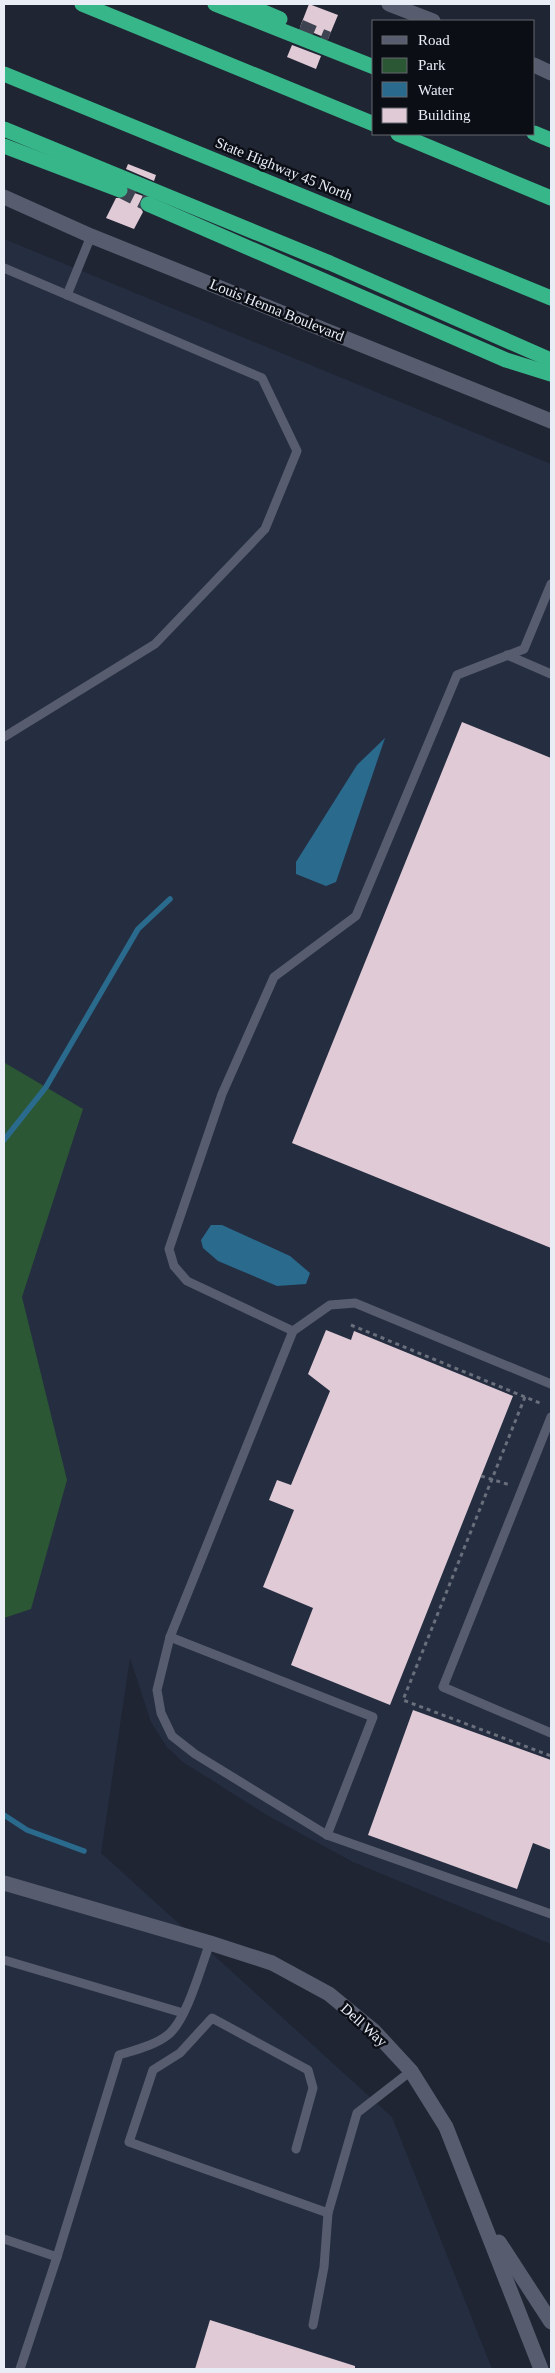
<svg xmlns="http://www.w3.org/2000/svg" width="555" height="2373" font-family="Georgia,serif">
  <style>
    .built { fill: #252d41 }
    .green { fill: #2b5734 }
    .water { fill: #2a6a8c }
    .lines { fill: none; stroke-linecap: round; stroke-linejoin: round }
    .stream { stroke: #2a6a8c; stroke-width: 5.5 }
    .building { fill: #dfcad5 }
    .motorway-tunnel { stroke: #3d4350; stroke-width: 15; stroke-dasharray: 15 8; stroke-linecap: butt }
    .path { stroke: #696f7b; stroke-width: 3; stroke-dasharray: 4 4; stroke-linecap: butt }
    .service { stroke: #575d6e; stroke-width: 9 }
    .tertiary { stroke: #575d6e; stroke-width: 15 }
    .secondary { stroke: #575d6e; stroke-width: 15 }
    .motorway { stroke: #37b689; stroke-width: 15 }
    .labels { text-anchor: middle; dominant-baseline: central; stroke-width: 5; stroke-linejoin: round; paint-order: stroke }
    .street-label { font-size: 15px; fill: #e8edf6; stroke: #0c0e15 }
  </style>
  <rect width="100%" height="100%" fill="#1f2533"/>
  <path class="built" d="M4,239L551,464V1944L353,1862L265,1814L183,1762L167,1747L151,1722L130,1658L101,1853L392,2117L492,2369H4Z"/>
  <path class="green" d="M5,1063L83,1109L22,1297L67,1480L31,1609L4,1618Z"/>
  <g class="water">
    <path d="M385,738L336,882L326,886L296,874V862L357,765Z"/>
    <path d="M211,1225H222L290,1256L310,1273L306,1284L277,1286L218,1261L203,1248L201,1240Z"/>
  </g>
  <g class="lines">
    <g class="stream">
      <path d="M4,1140L46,1087L138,929L170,899"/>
      <path d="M4,1815L27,1830L84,1851"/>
    </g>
  </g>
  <g class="building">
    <path d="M309,4L338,15L328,39L300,27Z"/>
    <path d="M292,45L321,56L316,69L287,57Z"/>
    <path d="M128,164L156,175L154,181L126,169Z"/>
    <path d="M129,191L143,196L139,205L143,212L134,229L106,218L116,198H126Z"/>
    <path d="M462,722L551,758V1248L292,1143Z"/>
    <path d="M326,1330L351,1340L354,1331L513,1396L390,1705L291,1665L313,1608L263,1587L294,1510L269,1500L277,1480L291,1485L330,1391L308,1374Z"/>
    <path d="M413,1710L551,1760V1850L533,1843L517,1889L368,1835Z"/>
    <path d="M210,2320L355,2366V2369H195Z"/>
  </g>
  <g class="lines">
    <g class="motorway-tunnel">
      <path d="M300,27L328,39"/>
      <path d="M120,190L148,204"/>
    </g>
    <g class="path">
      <path d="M351,1325L542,1404"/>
      <path d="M525,1397L403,1700L551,1756"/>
      <path d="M481,1476L510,1485"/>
    </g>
    <g class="service">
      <path d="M4,268L262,378L297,451L265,529L155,644L4,737"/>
      <path d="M67,295L91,236"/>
      <path d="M551,584L524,649L457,675L356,916L274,977L222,1094L169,1249L174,1266L187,1281L293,1331L330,1305L355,1303L551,1384"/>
      <path d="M507,655L551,674"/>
      <path d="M293,1331L170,1637L157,1690L161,1713L172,1736L195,1754L327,1835L551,1914"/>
      <path d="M551,1417L443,1687L551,1733"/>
      <path d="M170,1637L373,1717L327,1835"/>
      <path d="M4,1960L183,2013"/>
      <path d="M296,2149L313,2088L308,2070L212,2018L180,2053L153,2070L129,2142L328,2213L357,2113L411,2071"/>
      <path d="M4,2239L57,2257"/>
      <path d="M313,2325L324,2267L328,2213"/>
      <path d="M20,2369L57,2257L119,2055C135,2050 156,2045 169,2034C187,2019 201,1966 210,1943"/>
    </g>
    <g class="tertiary">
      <path d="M4,1883L210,1943L272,1963L329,1994L374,2031L411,2071L446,2127L541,2369"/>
      <path d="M499,2242L551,2322"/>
    </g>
    <g class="secondary">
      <path d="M389,4L433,21"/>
      <path d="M534,65L551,73"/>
      <path d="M4,197L91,236L551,421"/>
    </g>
    <g class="motorway">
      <path d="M82,4L374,124"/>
      <path d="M215,4L374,67"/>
      <path d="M245,4L280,19"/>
      <path d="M4,74L551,298"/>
      <path d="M4,129L330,263L551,360"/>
      <path d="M534,133L551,140"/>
      <path d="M398,134L551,198"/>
      <path d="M4,146L120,190"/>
      <path d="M148,204L506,360L551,374"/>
    </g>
  </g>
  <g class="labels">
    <g class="street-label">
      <text transform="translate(284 169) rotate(22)">State Highway 45 North</text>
      <text transform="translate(277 310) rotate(22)">Louis Henna Boulevard</text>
      <text transform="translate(364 2025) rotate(42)">Dell Way</text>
    </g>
  </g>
  <rect width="555" height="2373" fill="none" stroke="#e8edf6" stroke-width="10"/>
  <rect x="372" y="20" width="162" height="115" fill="#0c0e15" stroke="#64676f"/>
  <rect x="382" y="36" width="25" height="8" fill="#575d6e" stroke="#64676f"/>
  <text x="418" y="45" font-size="15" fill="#e8edf6">Road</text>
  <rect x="382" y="58" width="25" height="15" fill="#2b5734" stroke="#64676f"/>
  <text x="418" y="70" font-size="15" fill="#e8edf6">Park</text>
  <rect x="382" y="82" width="25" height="15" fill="#2a6a8c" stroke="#64676f"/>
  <text x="418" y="95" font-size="15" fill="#e8edf6">Water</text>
  <rect x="382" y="108" width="25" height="15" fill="#dfcad5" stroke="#64676f"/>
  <text x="418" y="120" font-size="15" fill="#e8edf6">Building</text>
</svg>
